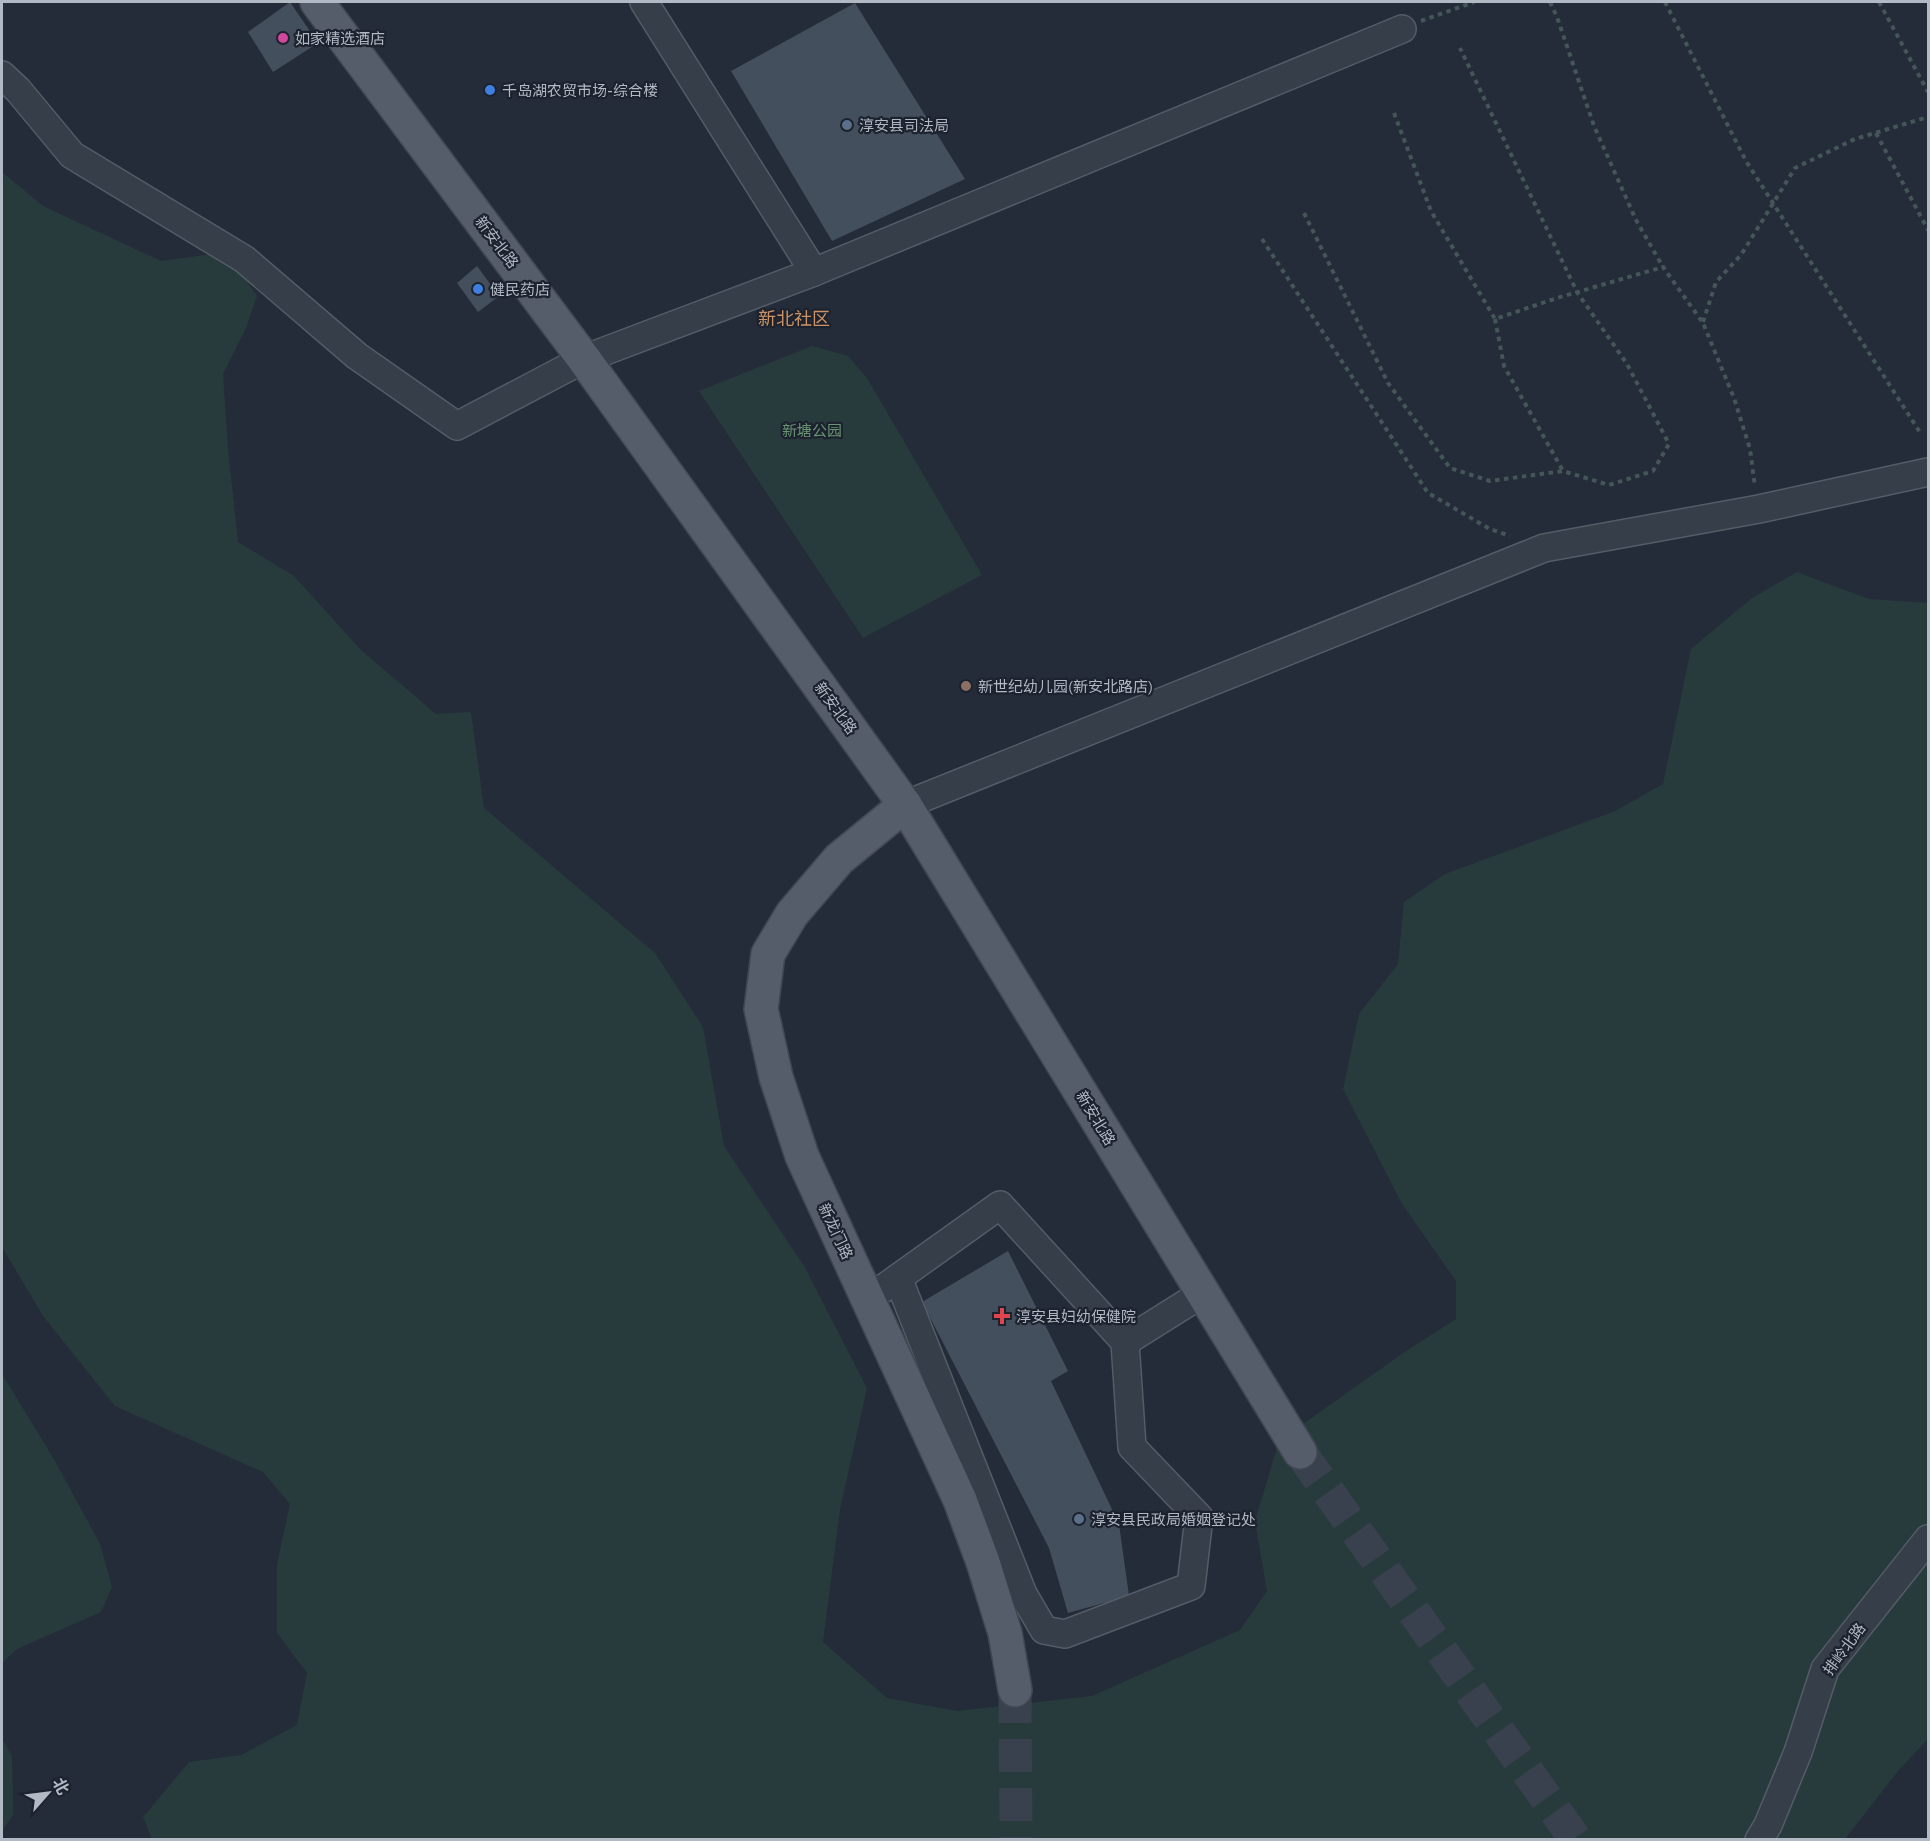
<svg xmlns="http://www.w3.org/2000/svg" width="1930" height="1841" font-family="'IBM Plex Sans','Noto Sans SC',sans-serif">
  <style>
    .green { fill: #283b3c }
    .building { fill: #444f5d }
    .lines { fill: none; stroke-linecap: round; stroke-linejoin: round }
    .major-tunnel { stroke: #38414d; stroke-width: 33; stroke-dasharray: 33 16; stroke-linecap: butt }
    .minor-casing { stroke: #545c67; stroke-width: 30 }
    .major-casing { stroke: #404752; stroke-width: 36 }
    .path { stroke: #455659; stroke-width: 4; stroke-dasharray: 4.5 4.5; stroke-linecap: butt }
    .minor { stroke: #363e49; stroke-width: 27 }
    .major { stroke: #545d69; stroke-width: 33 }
    .hotel-dot { fill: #d1479c; stroke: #1c232e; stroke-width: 2 }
    .shop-dot { fill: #3f7fe0; stroke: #1c232e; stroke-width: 2 }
    .service-dot { fill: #5c6f8a; stroke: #1c232e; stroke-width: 2 }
    .education-dot { fill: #8d6e63; stroke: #1c232e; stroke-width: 2 }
    .health-dot { fill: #e0444e; stroke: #1c232e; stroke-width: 2 }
    .labels { text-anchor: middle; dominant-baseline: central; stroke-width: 4.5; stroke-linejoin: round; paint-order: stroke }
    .poi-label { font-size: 15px; fill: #b1b9c5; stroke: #1c232e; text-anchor: start }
    .street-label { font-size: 15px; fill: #b1b9c5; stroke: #1c232e }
    .park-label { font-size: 15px; fill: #6a9474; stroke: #1c232e }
    .quarter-label { font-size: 18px; fill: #cd9265; stroke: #1c232e }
  </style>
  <rect width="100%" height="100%" fill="#232c38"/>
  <g class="green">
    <path d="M2,172L43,206L161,261L226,252L257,296L246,328L223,374L228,450L238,542L294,576L361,650L436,714L471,712L484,808L655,953L703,1027L724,1146L804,1266L867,1388L840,1509L823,1642L887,1698L957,1711L1092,1696L1240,1630L1267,1591L1255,1521L1279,1441L1406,1351L1456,1319V1281L1401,1202L1343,1089L1359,1014L1398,964L1404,902L1445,874L1613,812L1663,784L1691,649L1752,598L1797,572L1869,599L1928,603V1739L1898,1771L1845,1839H152L143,1817L189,1762L241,1755L297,1725L307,1673L277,1633V1564L290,1504L263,1472L115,1406L43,1316L2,1247Z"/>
    <path d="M812,346L848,356L867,378L982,575L863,638L699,391Z"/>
    <path d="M2,1374L55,1461L100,1544L112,1587L101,1612L17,1649L2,1663Z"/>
    <path d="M2,1739L12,1756L13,1815L2,1831Z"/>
  </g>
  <g class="building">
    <path d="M290,2L318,43L273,72L248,32Z"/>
    <path d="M855,3L965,179L832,241L731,71Z"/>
    <path d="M477,266L499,296L478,312L457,283Z"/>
    <path d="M1008,1251L1068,1371L1051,1381L1119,1524L1129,1596L1068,1613L1049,1548L922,1302Z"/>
  </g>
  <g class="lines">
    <g class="major-tunnel">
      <path d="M1300,1452L1576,1840"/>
      <path d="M1015,1690L1016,1840"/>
    </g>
    <g class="minor-casing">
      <g id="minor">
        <path d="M644,2L814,272"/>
        <path d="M2,75L18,90L72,155L244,259L357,356L457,426L584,359L814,272L1402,29"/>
        <path d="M905,805L1544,548L1759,509L1928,472"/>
        <path d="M898,1278L1023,1594L1044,1630L1065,1634L1191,1586L1199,1517L1132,1447L1125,1342"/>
        <path d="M867,1300L1000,1205L1125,1342L1203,1293"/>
        <path d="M1759,1840L1768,1825L1798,1752L1825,1669L1928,1539"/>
      </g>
    </g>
    <g class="major-casing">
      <g id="major">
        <path d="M317,2L584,359L905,805L1300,1452"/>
        <path d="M905,805L839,859L792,914L768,954L761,1009L776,1077L802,1156L960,1500L983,1562L1005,1633L1015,1690"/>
      </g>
    </g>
    <g class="path">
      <path d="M1550,2L1557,17L1594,126L1636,220L1663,267"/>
      <path d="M1665,2L1746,161L1921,434"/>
      <path d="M1879,2L1928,92"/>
      <path d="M1421,21L1474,2"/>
      <path d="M1394,113L1431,211L1495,319L1557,298L1663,267L1703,323L1734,398L1750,449L1755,487"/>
      <path d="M1876,133L1928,230"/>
      <path d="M1304,213L1388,383L1450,468L1490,481L1563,471L1609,485L1653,471L1669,444L1627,364L1577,292L1460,48"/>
      <path d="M1262,239L1428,493L1490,529L1510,536"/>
      <path d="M1495,319L1504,366L1563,471"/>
      <path d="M1703,322L1716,282L1741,255L1795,168L1855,139L1928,117"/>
    </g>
    <use href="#minor" class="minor"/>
    <use href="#major" class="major"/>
  </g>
  <circle class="hotel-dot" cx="283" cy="38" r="6"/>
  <g class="shop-dot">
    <circle cx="490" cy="90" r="6"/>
    <circle cx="478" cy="289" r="6"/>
  </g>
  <g class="service-dot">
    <circle cx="847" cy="125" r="6"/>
    <circle cx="1079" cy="1519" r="6"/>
  </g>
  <circle class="education-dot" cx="966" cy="686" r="6"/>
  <path class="health-dot" d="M999 1307h6v6h6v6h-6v6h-6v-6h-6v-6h6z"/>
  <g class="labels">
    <g class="poi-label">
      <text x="295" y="38">如家精选酒店</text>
      <text x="502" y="90">千岛湖农贸市场-综合楼</text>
      <text x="859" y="125">淳安县司法局</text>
      <text x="490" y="289">健民药店</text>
      <text x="978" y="686">新世纪幼儿园(新安北路店)</text>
      <text x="1016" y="1316">淳安县妇幼保健院</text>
      <text x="1091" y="1519">淳安县民政局婚姻登记处</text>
    </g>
    <g class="street-label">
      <text transform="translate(497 242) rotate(53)">新安北路</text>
      <text transform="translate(836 708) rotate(54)">新安北路</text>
      <text transform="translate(1096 1118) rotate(59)">新安北路</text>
      <text transform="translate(836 1231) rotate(65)">新龙门路</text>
      <text transform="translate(1844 1649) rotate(-54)">排岭北路</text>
    </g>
    <g class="park-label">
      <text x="812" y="430">新塘公园</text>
    </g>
    <g class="quarter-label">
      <text x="794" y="318">新北社区</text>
    </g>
  </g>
  <rect width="1930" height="1841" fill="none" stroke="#b1b9c5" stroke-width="6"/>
  <g transform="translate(48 1793) rotate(62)" stroke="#1c232e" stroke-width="4.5" paint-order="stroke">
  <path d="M0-4.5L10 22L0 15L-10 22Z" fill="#b1b9c5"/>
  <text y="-9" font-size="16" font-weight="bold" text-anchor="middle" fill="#b1b9c5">北</text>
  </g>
</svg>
